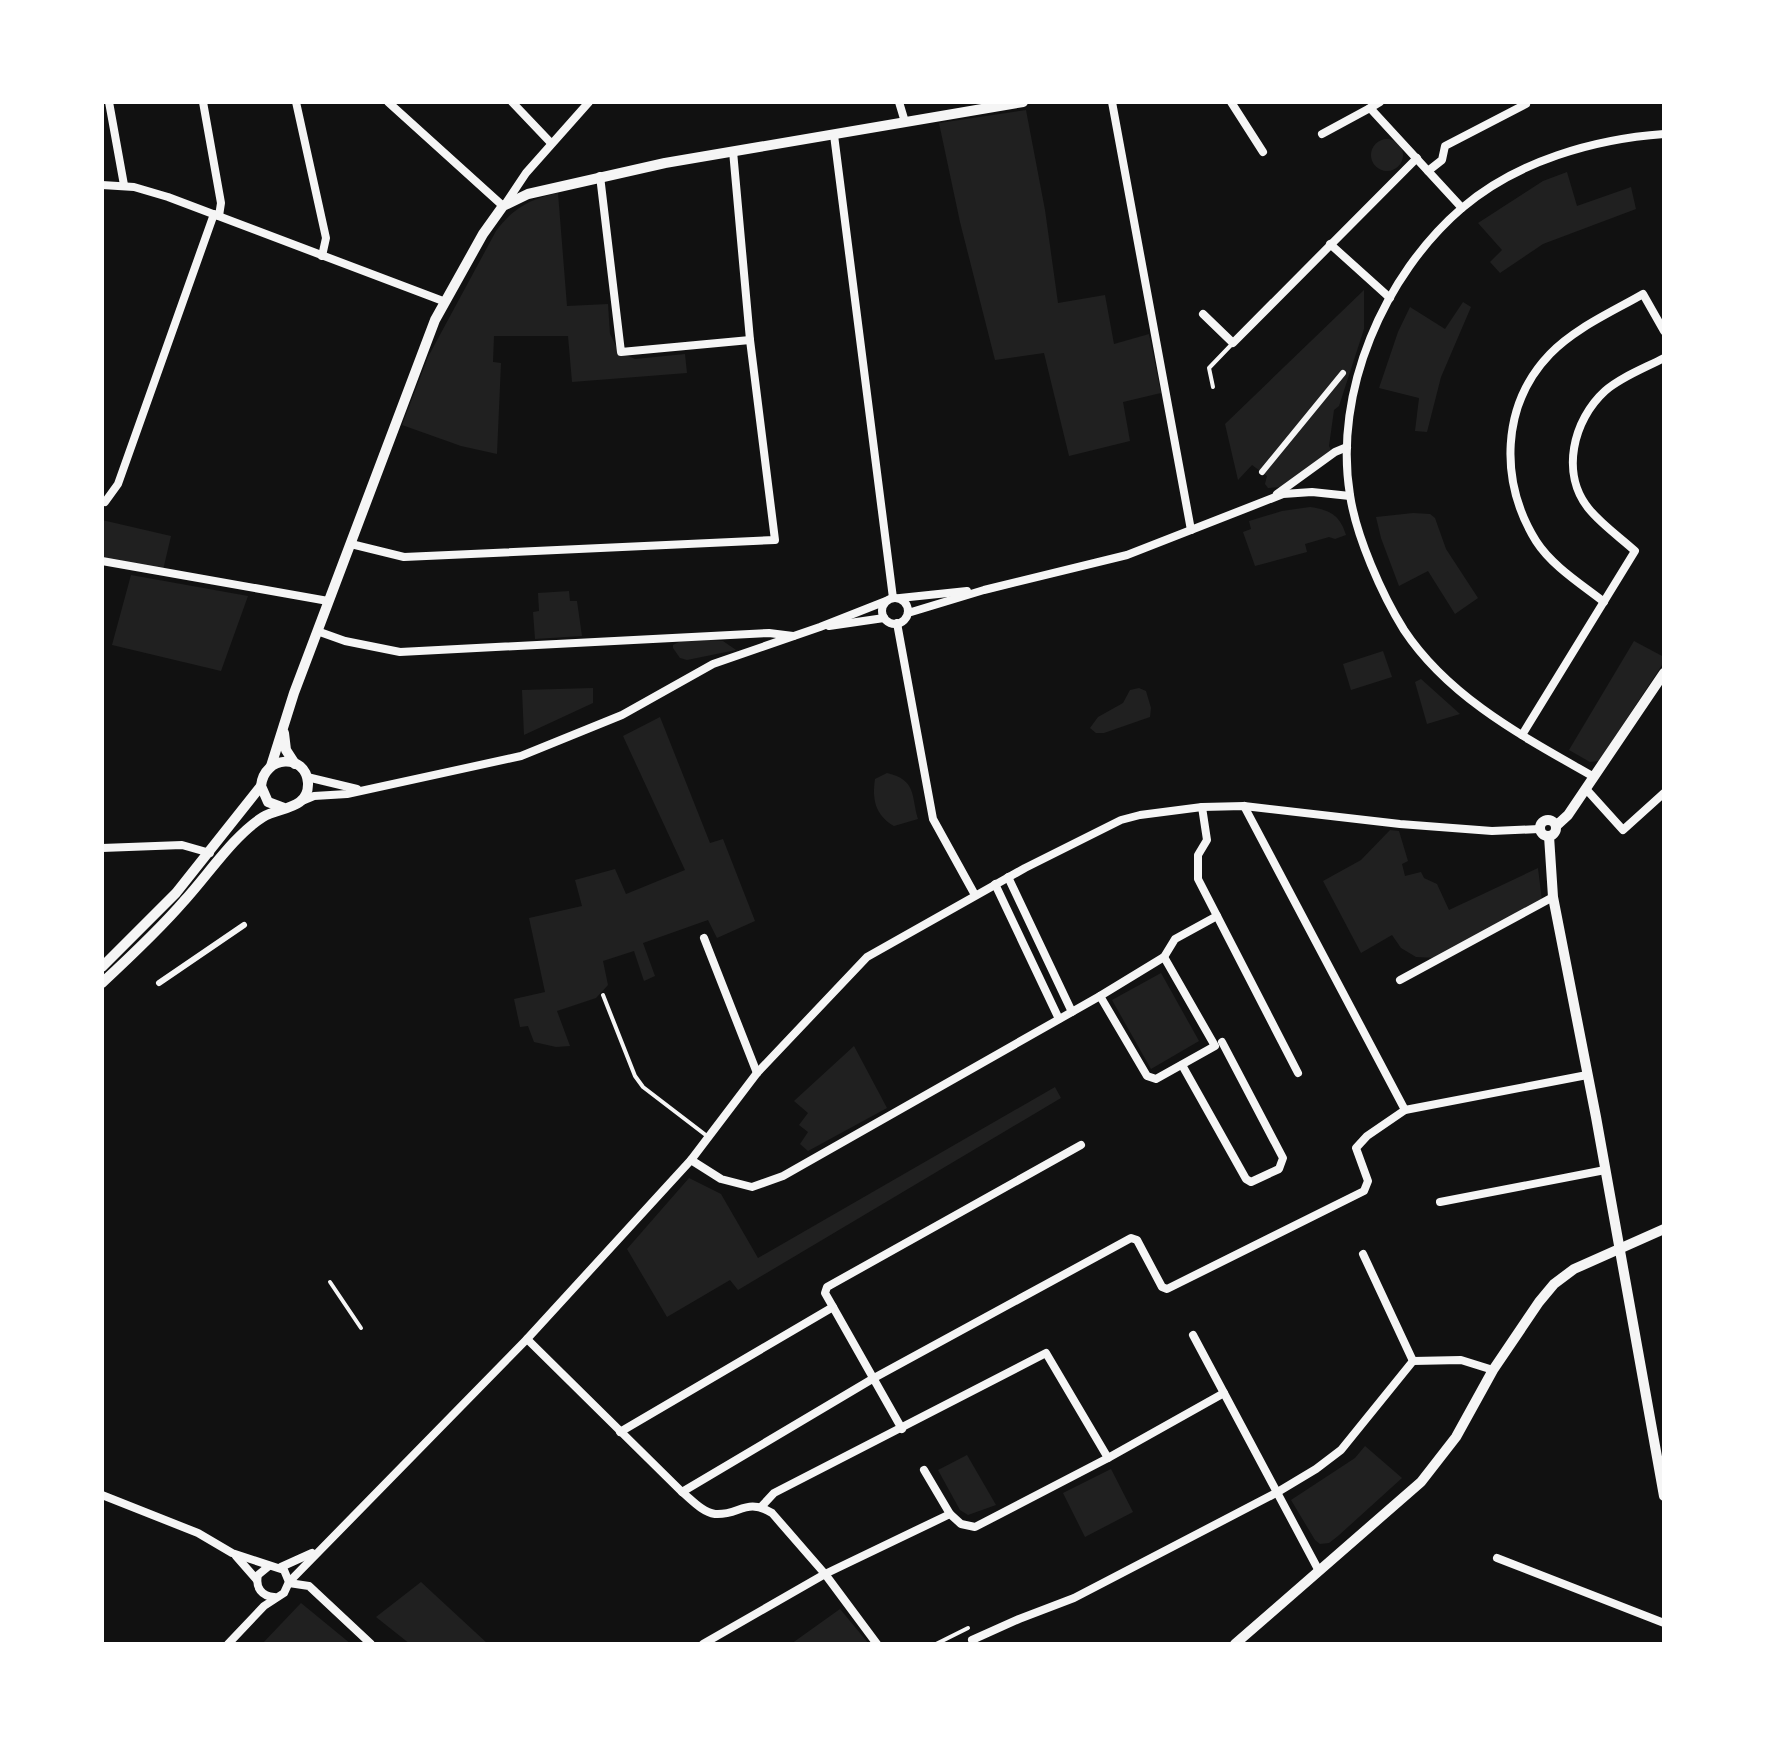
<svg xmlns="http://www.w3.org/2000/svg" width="1766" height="1746" font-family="Signika,sans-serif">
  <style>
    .green { fill: #202020 }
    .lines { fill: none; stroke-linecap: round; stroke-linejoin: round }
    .service { stroke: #f5f5f5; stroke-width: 4 }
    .pedestrian { stroke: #f5f5f5; stroke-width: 6 }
    .minor { stroke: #f5f5f5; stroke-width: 8 }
    .tertiary { stroke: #f5f5f5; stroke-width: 10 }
  </style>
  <rect width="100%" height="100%" fill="#111"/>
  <g class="green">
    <path d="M1026,110L1045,210L1058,303L1105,295L1114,344L1149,334L1161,393L1123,402L1130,441L1069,456L1044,353L995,360L960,222L939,123Z"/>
    <circle cx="1387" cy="155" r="16"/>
    <path d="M1567,172L1577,206L1631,187L1636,209L1543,244L1500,273L1490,262L1502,250L1478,223L1543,181Z"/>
    <path d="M558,193L567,306L608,304L610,334L619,352L635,359L685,354L687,373L572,382L568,336H494L493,362L501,363L497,454L461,446L402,425L428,357L496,231C513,208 530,199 558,193Z"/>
    <path d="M1364,290V329L1339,406L1334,410L1329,446L1331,450L1282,487L1268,488L1265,484L1267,476L1252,465L1238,480L1225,424Z"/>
    <path d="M1463,302L1471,307L1441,377L1427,432L1415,431L1419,398L1379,388L1398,332L1410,307L1445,329Z"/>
    <path d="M1310,507C1330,510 1340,515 1346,535L1335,539L1329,537L1305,544L1307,552L1255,566L1243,532L1251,529L1249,521L1282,511Z"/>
    <path d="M1413,513L1430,514L1435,518L1446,549L1478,598L1455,614L1428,571L1399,586L1381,538L1376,517Z"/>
    <path d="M102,520L171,536L163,570L102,559Z"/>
    <path d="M131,575L248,596L221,671L112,645Z"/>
    <path d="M569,591L570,601H577L582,636L535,639L533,612L539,611L538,593Z"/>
    <path d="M710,640L723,641L736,650L687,660L680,658L673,648V645L681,641Z"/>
    <path d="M1634,641L1664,657V662L1599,761L1590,762L1569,750Z"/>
    <path d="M1383,651L1392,677L1351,690L1343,664Z"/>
    <path d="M1421,679L1460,714L1427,724L1415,682Z"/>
    <path d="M593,688V703L524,735L522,690Z"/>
    <path d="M1139,688L1146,691L1151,708L1150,717L1104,733H1096L1090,728L1098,717L1123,703L1130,690Z"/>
    <path d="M660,717L710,843L723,839L755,921L717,938L708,920L643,943L655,976L644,981L634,951L603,961L608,985L596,998L557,1011L570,1046L556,1047L534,1042L528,1026L520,1027L514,999L545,992L529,918L582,906L575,880L615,869L626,894L685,870L623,736Z"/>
    <path d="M887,773C917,780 911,796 918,819L894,826C875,815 872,799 875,779Z"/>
    <path d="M1390,830L1399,831L1408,861L1402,864L1405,876L1421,872L1424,878L1437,884L1449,910L1538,868L1542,901L1437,958L1416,957L1401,948L1392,935L1361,953L1323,881L1361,860Z"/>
    <path d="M1161,973L1199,1041L1151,1069L1112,1000Z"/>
    <path d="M854,1046L887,1108L808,1151L800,1144L808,1132L799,1125L808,1113L794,1101Z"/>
    <path d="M1055,1087L1061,1098L738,1290L730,1280L667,1317L627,1249L689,1178L721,1194L758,1258Z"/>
    <path d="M1365,1446L1402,1478L1338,1536L1329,1543L1320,1544L1315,1540L1291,1500L1355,1458Z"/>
    <path d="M967,1455L996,1505L968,1515L960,1510L938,1470Z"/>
    <path d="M1111,1469L1133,1512L1085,1537L1063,1493Z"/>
    <path d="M421,1582L488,1644H410L376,1617Z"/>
    <path d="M301,1603L351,1644H262Z"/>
    <path d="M840,1609L869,1644H791Z"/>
  </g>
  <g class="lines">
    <g class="service">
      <path d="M1213,387L1209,368L1233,343"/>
      <path d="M603,995L635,1076L643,1087L707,1136"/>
      <path d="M330,1282L361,1328"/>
      <path d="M936,1644L968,1628"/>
    </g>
    <g class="pedestrian">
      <path d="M1262,472L1343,373"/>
      <path d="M159,983L244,925"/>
    </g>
    <g class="minor">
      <path d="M109,102L124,185"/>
      <path d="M203,102L221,203L219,216"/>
      <path d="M296,102L326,238L322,256"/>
      <path d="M388,102L503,206"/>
      <path d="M512,102L551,143"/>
      <path d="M899,102L905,122"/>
      <path d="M1112,102L1191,530"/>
      <path d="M1231,102L1263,152"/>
      <path d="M1380,102L1370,108L1462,208"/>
      <path d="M1322,134L1370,108"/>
      <path d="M834,135L893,598"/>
      <path d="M1428,171L1442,160L1445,146L1526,104"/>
      <path d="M600,176L621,352L750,340"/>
      <path d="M102,185L134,187L168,197L443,301"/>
      <path d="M506,203L526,173L589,102"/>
      <path d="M1330,244L1390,298"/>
      <path d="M1203,314L1233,343L1417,158"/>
      <path d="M1277,494L1335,452L1347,447"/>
      <path d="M105,502L118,484L214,214"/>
      <path d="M351,544L404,557L775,540L750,340L733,151"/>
      <path d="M102,561L328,601"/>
      <circle cx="895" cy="611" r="13"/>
      <path d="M900,598L967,591"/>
      <path d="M1604,602C1581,584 1552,566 1536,541C1499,481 1501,405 1550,354C1575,328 1612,312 1643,294L1664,331"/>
      <path d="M908,613L984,590L1127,555L1283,494L1312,492L1350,496"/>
      <path d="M897,623L933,819L975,895"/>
      <path d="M829,626L884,618"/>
      <path d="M317,631L345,641L400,652L769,633L793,636"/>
      <path d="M1522,735L1635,551C1621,538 1602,525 1589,509C1560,474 1573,420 1605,391C1621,377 1645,368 1664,358"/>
      <path d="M307,777L357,789"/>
      <path d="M1594,777C1524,737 1449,698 1404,630C1382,595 1356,536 1350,495C1333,392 1384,275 1462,208C1517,161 1594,139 1664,134"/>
      <path d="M1586,789L1623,830L1664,793"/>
      <path d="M302,801L314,796L347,794L521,756L622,715L713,664L820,627L886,601"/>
      <path d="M1244,806L1405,1110"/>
      <path d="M1202,807L1207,840L1198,855V879L1298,1073"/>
      <path d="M102,848L182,845L210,853"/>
      <path d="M1008,877L1072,1012"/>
      <path d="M995,884L1059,1019"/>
      <path d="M704,938L757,1073"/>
      <path d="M1400,980L1553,897"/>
      <path d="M1100,996L1147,1076L1156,1079L1215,1046L1164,957"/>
      <path d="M1182,1065L1246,1179L1251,1182L1279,1169L1283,1158L1222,1042"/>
      <path d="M691,1160L721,1179L752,1187L783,1176L1100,996L1164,957L1175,939L1217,916"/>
      <path d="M1440,1202L1605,1170"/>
      <path d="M1363,1254L1413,1361L1461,1360L1493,1370"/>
      <path d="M833,1307L825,1293L827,1287L1081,1145"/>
      <path d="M1193,1335L1319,1571"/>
      <path d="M527,1339L682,1492C692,1500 702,1512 715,1514C739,1516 746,1497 772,1513L825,1574L877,1644"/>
      <path d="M620,1432L833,1307L902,1429"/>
      <path d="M924,1470L950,1514"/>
      <path d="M682,1492L874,1378L1131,1238L1137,1240L1162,1287L1167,1289L1364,1191L1368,1181L1356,1148L1367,1136L1405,1110L1587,1075"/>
      <path d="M102,1495L198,1533L232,1553L284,1570L289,1582L284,1593L264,1606L228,1644"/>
      <path d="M761,1507L774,1493L1046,1353L1108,1458"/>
      <path d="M236,1556L257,1580"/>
      <path d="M1497,1558L1664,1623"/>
      <path d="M269,1566L258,1575C255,1588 262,1596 274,1597"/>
      <path d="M281,1567L312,1553"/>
      <path d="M289,1582L527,1339L691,1160L757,1073L867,957L1025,868L1121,820L1140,815L1202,807L1244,806L1400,824L1492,831L1539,829"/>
      <path d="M289,1583L309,1586L371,1644"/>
      <path d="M972,1640L1019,1619L1074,1598L1276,1493L1316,1469L1341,1450L1413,1361"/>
      <path d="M703,1644L825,1574L950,1514L961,1524L975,1527L1108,1458L1224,1393"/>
    </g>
    <g class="tertiary">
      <path d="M284,733L286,750L295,764"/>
      <path d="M271,766L294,693L435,320L483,234L503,206L528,194L665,163L1023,102"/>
      <circle cx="1548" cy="828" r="8"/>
      <path d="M1556,826L1568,815L1664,673"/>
      <path d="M1549,836L1553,897L1596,1117L1664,1496"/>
      <path d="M102,967L176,893L261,786"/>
      <path d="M102,983C130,957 159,930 184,901C208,875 234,835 263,817C279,807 309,810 308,783C306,753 264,755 261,786L268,802L284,808"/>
      <path d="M1235,1644L1421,1482L1456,1437L1493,1370L1539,1302L1554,1284L1574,1269L1664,1229"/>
    </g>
  </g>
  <rect width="1766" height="1746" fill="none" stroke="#ffffff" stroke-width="208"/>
</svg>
